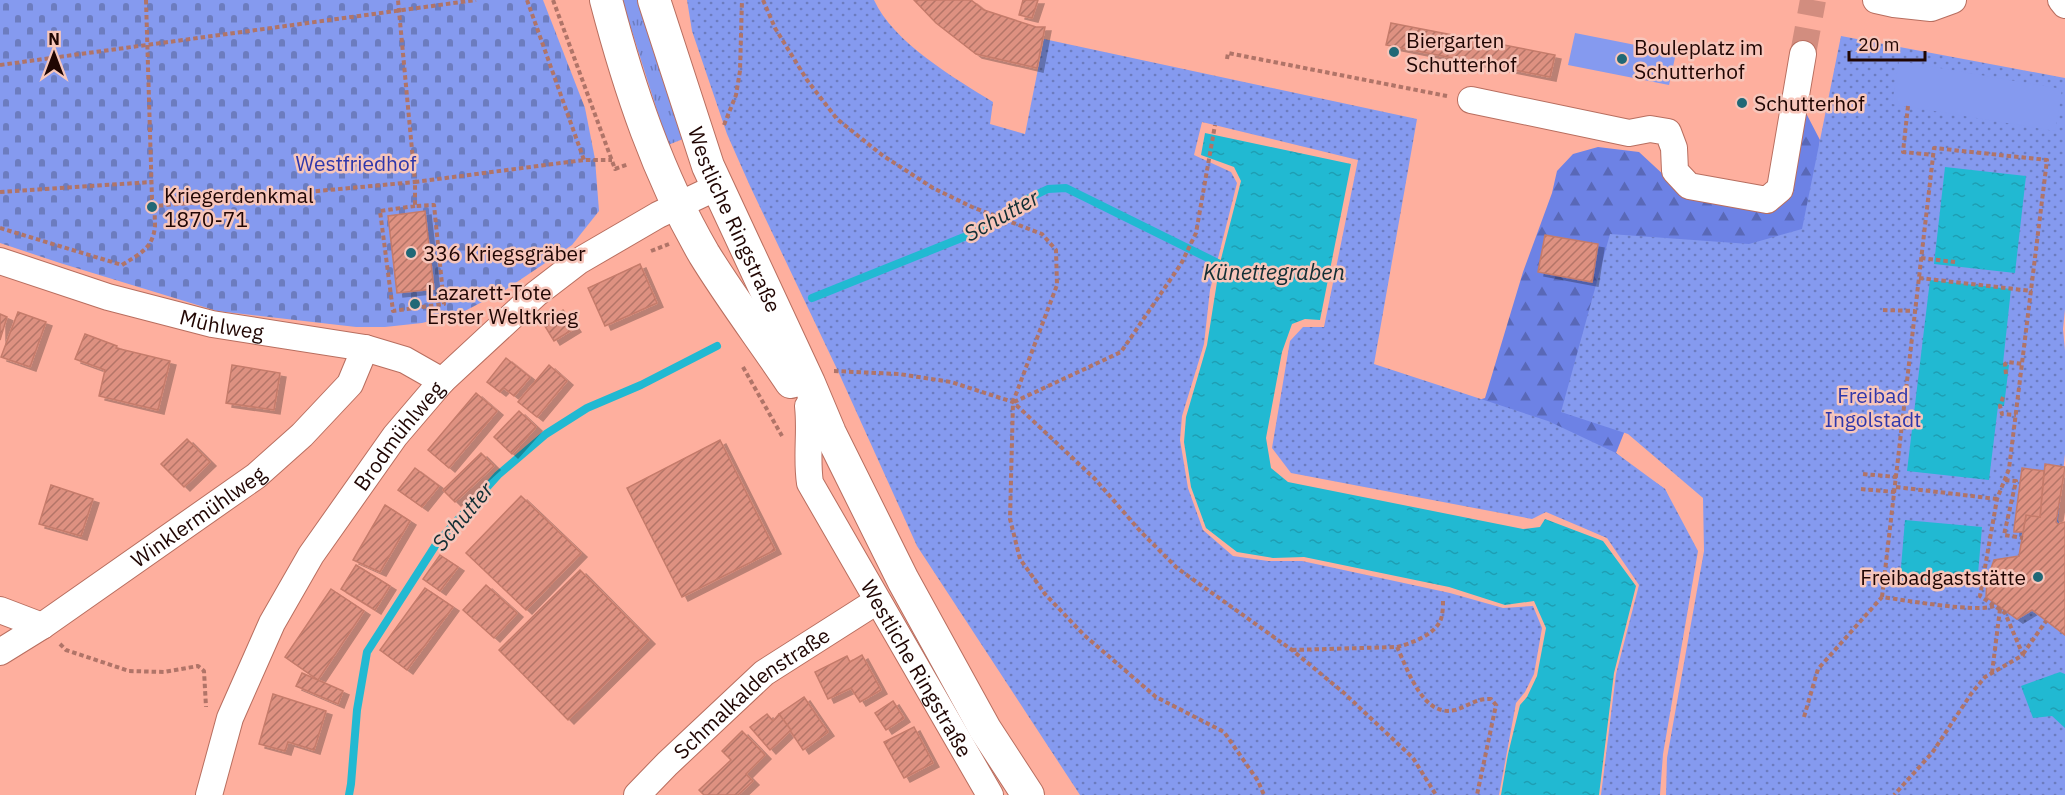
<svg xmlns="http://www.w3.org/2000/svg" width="2065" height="795" font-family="'IBM Plex Sans',sans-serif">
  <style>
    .grass { fill: url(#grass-tufts) }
    .forest { fill: url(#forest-firs) }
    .cemetery { fill: url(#cemetery-stones) }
    .park { fill: url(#park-dots) }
    .pitch { fill: #859aef }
    .water { fill: url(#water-ripples) }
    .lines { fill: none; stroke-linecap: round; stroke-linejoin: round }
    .stream { stroke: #21b9d2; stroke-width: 8 }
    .building { fill: url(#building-hatch); stroke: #c57b6b; stroke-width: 1.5; filter: url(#shadow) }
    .minor-tunnel { stroke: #d28d7f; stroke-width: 26; stroke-dasharray: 26 13; stroke-linecap: butt }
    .minor-casing { stroke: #b86e5f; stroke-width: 28 }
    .major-casing { stroke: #b86e5f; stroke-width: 34 }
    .path { stroke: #b07468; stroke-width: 4; stroke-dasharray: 4.5 3; stroke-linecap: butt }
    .minor { stroke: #fff; stroke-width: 26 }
    .major { stroke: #fff; stroke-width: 32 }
    .poi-dot { fill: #206876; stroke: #f7c6bb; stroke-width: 2 }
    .labels { text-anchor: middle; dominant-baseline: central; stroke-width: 5; stroke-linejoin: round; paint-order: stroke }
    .poi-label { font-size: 21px; fill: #200603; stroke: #f7c6bb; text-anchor: start }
    .park-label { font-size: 21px; fill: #2f37ab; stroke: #f7c6bb }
    .street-label { font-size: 21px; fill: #200603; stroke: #f7c6bb }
    .water-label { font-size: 22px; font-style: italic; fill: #122f35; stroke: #f7c6bb }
  </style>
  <defs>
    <pattern id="grass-tufts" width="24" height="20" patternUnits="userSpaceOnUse" patternTransform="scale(1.5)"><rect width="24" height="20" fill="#859aef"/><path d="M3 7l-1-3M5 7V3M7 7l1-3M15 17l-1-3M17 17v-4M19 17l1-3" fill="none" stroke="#6c7cbf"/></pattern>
    <pattern id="forest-firs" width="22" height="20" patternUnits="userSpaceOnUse" patternTransform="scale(1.5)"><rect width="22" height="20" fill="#6d82e5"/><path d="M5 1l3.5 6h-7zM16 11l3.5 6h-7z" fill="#5968b7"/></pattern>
    <pattern id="cemetery-stones" width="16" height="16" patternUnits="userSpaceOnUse" patternTransform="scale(1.5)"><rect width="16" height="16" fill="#859aef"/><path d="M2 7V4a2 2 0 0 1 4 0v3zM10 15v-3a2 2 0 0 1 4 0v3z" fill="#6c7cbf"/></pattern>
    <pattern id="park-dots" width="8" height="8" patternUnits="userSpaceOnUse" patternTransform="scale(1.5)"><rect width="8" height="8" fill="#859aef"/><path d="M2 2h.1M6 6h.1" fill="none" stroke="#6c7cbf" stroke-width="1.8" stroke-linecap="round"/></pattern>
    <pattern id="water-ripples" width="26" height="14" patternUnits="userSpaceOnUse" patternTransform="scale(1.5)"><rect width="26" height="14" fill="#21b9d2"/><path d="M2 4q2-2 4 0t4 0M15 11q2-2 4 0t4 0" fill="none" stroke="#1e9eb3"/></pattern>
    <pattern id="building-hatch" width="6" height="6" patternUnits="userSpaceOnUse" patternTransform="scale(1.5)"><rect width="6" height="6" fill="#de9181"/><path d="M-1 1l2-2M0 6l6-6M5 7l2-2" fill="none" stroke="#b47467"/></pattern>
    <filter id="shadow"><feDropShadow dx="6" dy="4" stdDeviation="0" flood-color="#0004"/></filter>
  </defs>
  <rect width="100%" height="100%" fill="#feaf9e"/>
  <path class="grass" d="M622,0H639L667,93L683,139L668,145Z"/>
  <path class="forest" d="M1793,111L1807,115L1820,140L1809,242L1628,423L1616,453L1641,473L1665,489L1687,538L1612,540L1544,509L1436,413L1485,398L1523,272L1552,193L1557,171L1573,154L1598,147L1639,152L1680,190L1778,207Z"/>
  <path class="cemetery" d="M0,0H543L585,108L595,159L599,211L572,245L505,290L461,313L422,323L385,327H356L217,311L60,263L0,243Z"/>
  <g class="park">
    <path d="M687,0H874C893,42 954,78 993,102L990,124L1025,134L1044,39L1417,119L1374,364L1548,421L1616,453L1665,489L1698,551L1663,754L1660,795H1601L1616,674L1639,585L1607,538L1546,512L1532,519L1291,473L1272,448L1290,341L1303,327H1324L1358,160L1202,122L1194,155L1231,172L1237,183L1210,290L1204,344L1182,416L1180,440L1188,488L1203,530L1233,556L1268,561H1302L1450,593L1503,608L1533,606L1542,628L1534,674L1525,692L1516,703L1499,795H1080L917,546L837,369L750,186L727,134L692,31Z"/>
    <path d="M1841,36L2065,78V309L2063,329L2065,351V454L2058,520L2065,537V795H1666L1667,758L1704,551L1703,498L1628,434L1561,412L1610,234L1749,244L1802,229Z"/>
  </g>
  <g class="pitch">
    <path d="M1575,33L1676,53L1669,85L1568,65Z"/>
    <path d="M1899,61L2062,89L2055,131L1892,104Z"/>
  </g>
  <g class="water">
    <path d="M1205,133L1351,164L1320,320L1305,319L1292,324L1282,352L1266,438L1271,468L1288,482L1523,529L1540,527L1545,519L1603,541L1636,586L1614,673L1599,795H1501L1508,754L1520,705L1527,697L1537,676L1546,628L1534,601L1505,605L1449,587L1304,557L1273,558L1237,552L1206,528L1191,487L1184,442L1186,417L1207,345L1220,263L1241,181L1234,167L1201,155Z"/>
    <path d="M1945,167L2026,176L2015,273L1934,264Z"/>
    <path d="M1930,280L2011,289L2003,363L2009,365L2004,406H1998L1989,480L1907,471Z"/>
    <path d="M1905,520L1982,527L1977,586L1900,579Z"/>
    <path d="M2060,672L2065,674V728L2052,716L2033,718L2021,686Z"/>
  </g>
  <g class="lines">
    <g class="stream">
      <path d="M812,298L974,233L1025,200L1048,189L1066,188L1226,267"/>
      <path d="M349,795L351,784L357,710L367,652L437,543L498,475L546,434L587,408L641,385L717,346"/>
    </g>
  </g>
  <g class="building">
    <path d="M914,0H971L984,10L1036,27H1045L1037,68L976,54L936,23Z"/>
    <path d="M1023,0H1038L1032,18L1019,15Z"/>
    <path d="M1391,23L1555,55L1550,77L1386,45Z"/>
    <path d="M425,211L434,289L397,293L388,216Z"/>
    <path d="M1545,235L1598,244L1592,282L1538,272Z"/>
    <path d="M640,264L657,303L605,326L588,288Z"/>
    <path d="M563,310L575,328L554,341L543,323Z"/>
    <path d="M18,312L46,322L30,367L1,357Z"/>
    <path d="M0,314L7,317L0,340Z"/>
    <path d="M85,334L117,346L116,348L170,361L158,410L99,396L105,370L75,359Z"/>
    <path d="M506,358L530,377L514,396L504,388L500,392L487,382Z"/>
    <path d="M232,365L280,373L274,410L226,403Z"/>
    <path d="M549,365L567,381L537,417L518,402Z"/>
    <path d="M476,393L497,411L449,468L428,450Z"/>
    <path d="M519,411L536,427L512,454L494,437Z"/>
    <path d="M187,439L210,462L184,487L161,464Z"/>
    <path d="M720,440L775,550L682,597L627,488Z"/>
    <path d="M481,453L494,466L455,502L443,490Z"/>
    <path d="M2045,464L2065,467L2056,522L2058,524L2065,522V635L2032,610L2017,619L1986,597L1987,580L1994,560L2019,556L2026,515L2040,517Z"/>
    <path d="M415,468L439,486L422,507L398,490Z"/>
    <path d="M2022,468L2044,471L2040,517L2026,515L2023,532H2014V529Z"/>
    <path d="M51,485L93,499L81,536L39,524Z"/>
    <path d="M521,496L581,553L526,610L466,553Z"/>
    <path d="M385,505L410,521L380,572L353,560Z"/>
    <path d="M440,555L458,567L440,591L423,579Z"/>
    <path d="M356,565L390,586L375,610L341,589Z"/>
    <path d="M580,570L649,640L568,720L499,650Z"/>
    <path d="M486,585L517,613L494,638L463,610Z"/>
    <path d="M425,588L453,607L407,670L380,650Z"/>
    <path d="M331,589L364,611L318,680L285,657Z"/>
    <path d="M862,655L881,690L860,702L851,688L828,699L815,672L847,656L850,662Z"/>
    <path d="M302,673L343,691L338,704L296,686Z"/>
    <path d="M273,694L326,711L314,750L288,742L285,751L259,744Z"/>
    <path d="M804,697L828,732L803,750L779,714Z"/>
    <path d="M893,701L904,718L886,730L875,713Z"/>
    <path d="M767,714L773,721L779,714L791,730L770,750L750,727Z"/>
    <path d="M914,727L933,763L904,778L884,742Z"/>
    <path d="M742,731L765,755L746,774L753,781L738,795H704L699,790L731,760L722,751Z"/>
  </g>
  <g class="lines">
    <path class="minor-tunnel" d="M1803,54L1813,0"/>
    <g class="minor-casing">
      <g id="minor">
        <path d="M1876,0L1894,4L1931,8L1953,0"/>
        <path d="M2061,0L2065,5"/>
        <path d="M1471,100L1629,133L1650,129L1668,132L1674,148L1675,171L1689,186L1767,200L1780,189L1803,54"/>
        <path id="s1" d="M0,261L108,297L212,324L365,348L405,360L442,381"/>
        <path id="s2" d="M808,406C811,432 806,457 810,483L990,795"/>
        <path d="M0,610L42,626"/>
        <path id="s3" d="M0,652L42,626L256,476L302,435L350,384L365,348"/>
        <path id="s4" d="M209,795L230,718L272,623L311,555L395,436L442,381L536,294L579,261L658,215L717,187"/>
        <path id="s5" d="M637,795L667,764L764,673L877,601"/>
      </g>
    </g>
    <g class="major-casing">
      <g id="major">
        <path d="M606,0C629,88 658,175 704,254C731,298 763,340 791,382"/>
        <path id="s6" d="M654,0L708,166L809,383L830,433L903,580L985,729L1028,795"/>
      </g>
    </g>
    <g class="path">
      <path d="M146,0L152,199L156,206L415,182L398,0"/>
      <path d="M527,0L584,160"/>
      <path d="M553,0L615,169L629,164"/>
      <path d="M763,0L775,28L807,80L837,119L882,155L933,188L972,207L1042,234L1056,250L1057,285L1013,402L1010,519L1020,559L1045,594L1084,635L1156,697L1224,732L1258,781L1264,795"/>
      <path d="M1227,59L1228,53L1447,96"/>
      <path d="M0,65L476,0"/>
      <path d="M1908,106L1903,152L1933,155"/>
      <path d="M724,125L736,95L740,71L742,0"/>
      <path d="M0,192L152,182"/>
      <path d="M415,206L380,211L393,311L444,304L434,205L415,206V182L584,160H612"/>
      <path d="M0,228L122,265C139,254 153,249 155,226C155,218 154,214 156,206"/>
      <path d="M651,251L669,244"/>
      <path d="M1921,258L1955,262"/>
      <path d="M1919,278L2032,291"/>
      <path d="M1883,310L1915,311"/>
      <path d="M743,367L782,436"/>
      <path d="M834,371L899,374L951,382L1013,402L1095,479L1141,532L1177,568L1292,650L1344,693L1413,758L1436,795"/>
      <path d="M2006,374L2005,364L2008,362L2023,364"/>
      <path d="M2003,397L2000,406L2002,414L2016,415"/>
      <path d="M1014,402L1121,352L1181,264L1196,233L1215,125"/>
      <path d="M1863,474L1897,477"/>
      <path d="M2005,480L2016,481L2004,535L2023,538"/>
      <path d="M1896,487L1997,499"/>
      <path d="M1861,489L1895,492"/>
      <path d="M1882,597L1934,148L2047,160L2009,469L1997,499L1980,596L2005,613L2023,655L1985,677L1971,694L1932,753L1894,795"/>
      <path d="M60,644L66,650L129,671L164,672L198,666L204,671L206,707"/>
      <path d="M1397,647C1412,643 1435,635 1441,619C1443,613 1443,605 1443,599"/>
      <path d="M1292,650L1397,647C1408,670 1423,718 1455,710C1468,706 1477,698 1491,699L1496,705L1477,795"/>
      <path d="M2023,654L2046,621"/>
      <path d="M1992,673L2000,609"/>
      <path d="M1804,717L1818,669L1882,597C1904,600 1977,613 1994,606"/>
    </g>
    <use href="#minor" class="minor"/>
    <use href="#major" class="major"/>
  </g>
  <g class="poi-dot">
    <circle cx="1394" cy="52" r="6"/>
    <circle cx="1622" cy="59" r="6"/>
    <circle cx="1742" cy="103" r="6"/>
    <circle cx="152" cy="207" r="6"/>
    <circle cx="411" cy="253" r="6"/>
    <circle cx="415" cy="304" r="6"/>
    <circle cx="2038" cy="577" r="6"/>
  </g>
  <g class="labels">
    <g class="poi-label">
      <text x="1406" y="40">Biergarten<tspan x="1406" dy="24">Schutterhof</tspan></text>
      <text x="1634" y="47">Bouleplatz im<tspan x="1634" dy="24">Schutterhof</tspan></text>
      <text x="1754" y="103">Schutterhof</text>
      <text x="164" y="195">Kriegerdenkmal<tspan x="164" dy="24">1870-71</tspan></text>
      <text x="423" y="253">336 Kriegsgräber</text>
      <text x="427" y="292">Lazarett-Tote<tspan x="427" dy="24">Erster Weltkrieg</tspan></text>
      <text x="2026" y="577" text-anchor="end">Freibadgaststätte</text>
    </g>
    <g class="park-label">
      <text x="356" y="163">Westfriedhof</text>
      <text x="1873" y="395">Freibad<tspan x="1873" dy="24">Ingolstadt</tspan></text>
    </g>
    <g class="street-label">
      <text stroke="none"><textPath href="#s6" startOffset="234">Westliche Ringstraße</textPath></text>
      <text stroke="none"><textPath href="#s1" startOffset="231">Mühlweg</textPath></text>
      <text stroke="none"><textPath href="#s4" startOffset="410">Brodmühlweg</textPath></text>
      <text stroke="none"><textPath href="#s3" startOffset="240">Winklermühlweg</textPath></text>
      <text stroke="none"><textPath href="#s2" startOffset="291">Westliche Ringstraße</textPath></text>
      <text stroke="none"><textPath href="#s5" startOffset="154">Schmalkaldenstraße</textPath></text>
    </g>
    <g class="water-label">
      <text transform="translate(1001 215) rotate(-29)">Schutter</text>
      <text x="1274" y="271">Künettegraben</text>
      <text transform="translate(462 516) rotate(-50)">Schutter</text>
    </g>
  </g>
  <g transform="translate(54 54)" stroke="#f7c6bb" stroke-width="4.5" paint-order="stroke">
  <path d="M0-4.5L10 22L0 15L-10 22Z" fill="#200603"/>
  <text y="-9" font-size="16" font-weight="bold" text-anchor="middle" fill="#200603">N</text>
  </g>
  <path d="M1849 51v9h76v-9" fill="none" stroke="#200603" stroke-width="3"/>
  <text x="1858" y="51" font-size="18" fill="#200603" stroke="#f7c6bb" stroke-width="4.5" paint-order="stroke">20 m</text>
</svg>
